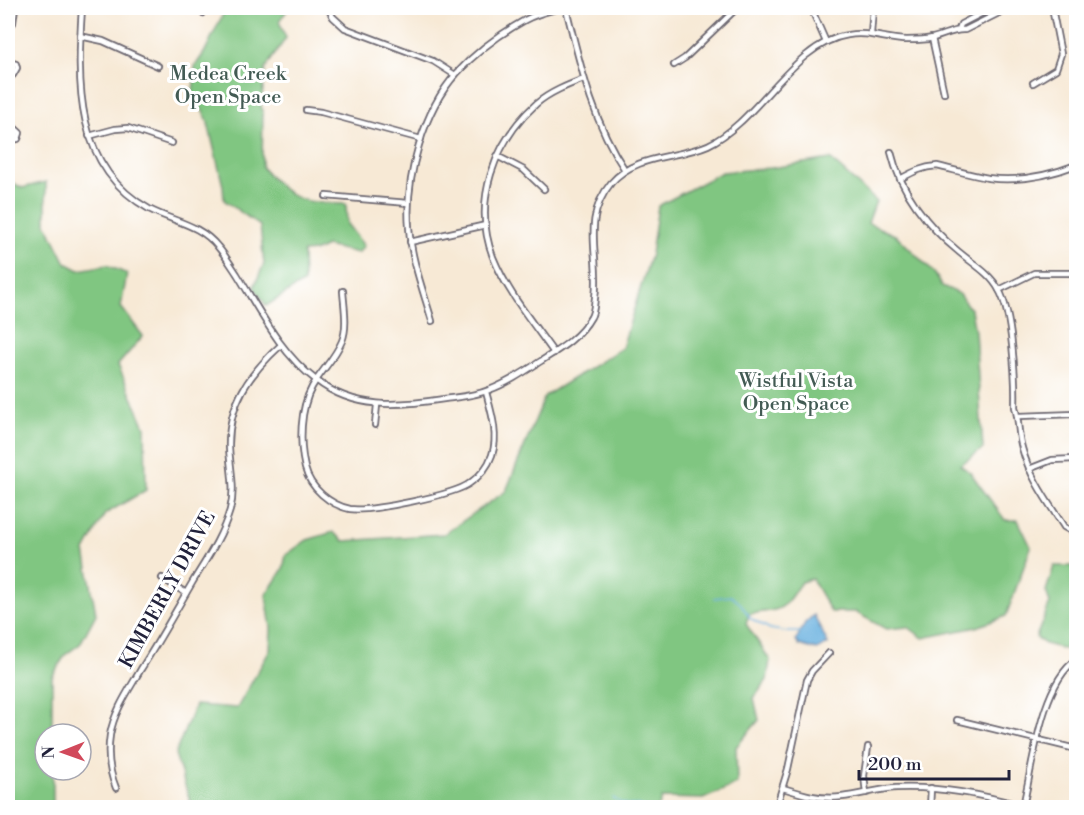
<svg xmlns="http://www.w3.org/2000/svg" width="1084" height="815" font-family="'Libre Bodoni',serif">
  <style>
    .green { fill: #80c681; stroke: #51745e; stroke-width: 1.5 }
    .water { fill: #68b0df; stroke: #45698d; stroke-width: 1.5 }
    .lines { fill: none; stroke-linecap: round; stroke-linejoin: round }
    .stream { stroke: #68b0df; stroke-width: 1.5 }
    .street-casing { stroke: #6d6871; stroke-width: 8 }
    .street { stroke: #fff; stroke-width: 4.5 }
    .labels { text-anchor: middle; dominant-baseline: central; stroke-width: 6; stroke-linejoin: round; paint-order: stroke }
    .park-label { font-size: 20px; fill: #435b54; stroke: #fff }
    .street-label { font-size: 20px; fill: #22223b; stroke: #fff }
  </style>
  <rect width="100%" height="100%" fill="#fff"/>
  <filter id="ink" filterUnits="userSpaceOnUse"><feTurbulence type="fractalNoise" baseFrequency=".0167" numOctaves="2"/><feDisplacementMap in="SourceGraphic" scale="12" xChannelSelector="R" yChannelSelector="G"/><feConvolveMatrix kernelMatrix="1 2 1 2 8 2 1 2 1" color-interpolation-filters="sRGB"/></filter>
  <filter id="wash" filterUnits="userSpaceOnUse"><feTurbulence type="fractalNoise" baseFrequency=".008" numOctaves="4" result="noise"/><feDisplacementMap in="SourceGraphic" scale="24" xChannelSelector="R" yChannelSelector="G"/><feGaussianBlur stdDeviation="1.35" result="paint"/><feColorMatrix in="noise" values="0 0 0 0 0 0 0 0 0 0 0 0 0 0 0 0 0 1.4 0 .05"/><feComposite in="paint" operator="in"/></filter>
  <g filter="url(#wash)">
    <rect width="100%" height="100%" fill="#f7e9d5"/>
    <g class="green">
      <path d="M226,8H288L286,12L279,21L286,38L265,69L261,107L263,110L262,167C289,201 303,203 346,204L347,224L364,246L358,253L326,246L316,251L303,252L304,282L266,306L254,287L264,264L260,226L224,200L223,186L207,119L193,94L195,66L204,53Z"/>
      <path d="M830,159L876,201L868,223L897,236L935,274L942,286L958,293L971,310L975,332L983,449L960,465L970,472L1005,520H1018L1031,547L1006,616L977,627L923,638L908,627L886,629L855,612H831L812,579L801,582C781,612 785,609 749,614L746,624L770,660L767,680L754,698L759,720L736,747L737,784L703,799L662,798L658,808L190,807V801L175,754L195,705L237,708L270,650L271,628L266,595L283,569L286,555L307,540L333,532L344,541L444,534L506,491L545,396L622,348L651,254L658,206L722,172L771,168Z"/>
      <path d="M8,180L22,188L46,182V223L66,263L79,270L107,265L127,274L121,307L143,336L118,365L145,427L146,490L105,514L85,551L96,614L80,644L65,655L52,677V734H45V770H53V807H8Z"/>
      <path d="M1054,566H1076V652L1045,644L1036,637L1050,603L1046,591Z"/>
    </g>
    <path class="water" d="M814,615L828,644L817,650L799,645L796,640L805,623Z"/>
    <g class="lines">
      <g class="stream">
        <path d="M714,598L731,596L741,604L750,618L770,629L788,632H801"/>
        <path d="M613,798C628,809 633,803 650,808"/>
      </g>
    </g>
  </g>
  <g filter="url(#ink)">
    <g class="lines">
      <g class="street-casing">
        <g id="street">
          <path d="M82,8C77,82 74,167 149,209C174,222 200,224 218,247C225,255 231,265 237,274C260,311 280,353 316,380C354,410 399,406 444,399C459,397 475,396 489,390C508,383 524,372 541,361C560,349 580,337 591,317C594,312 594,305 595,298C601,256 580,221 611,183C636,154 676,159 708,145C758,122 793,43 848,35C868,31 887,40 907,40C915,40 925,40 933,38C945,35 954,29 965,30L1009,8"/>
          <path d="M190,8L203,13"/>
          <path d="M328,8L333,17L345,28L433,61L455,75"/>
          <path d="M566,8C580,64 592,121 625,170"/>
          <path d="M811,8L826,42"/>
          <path d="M8,28L13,23L15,8"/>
          <path d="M959,29L961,24L992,8"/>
          <path d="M871,34L873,8"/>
          <path d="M80,36L103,41L158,66"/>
          <path d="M932,38L944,93"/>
          <path d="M8,62L16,64L17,68L13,75H8"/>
          <path d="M674,65L685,58L737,8"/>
          <path d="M1033,83L1056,69L1061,54L1052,8"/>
          <path d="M306,110L321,112L421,139"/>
          <path d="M8,122L20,133L18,139L10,140L8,138"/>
          <path d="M89,136L115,129L128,128L172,143"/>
          <path d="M891,152C900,191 928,227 959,252C973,264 990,273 999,290C1012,312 1016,380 1015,407C1019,420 1018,435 1022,448C1030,478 1048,502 1064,527L1071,531H1076"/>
          <path d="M497,156L524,170L544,189"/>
          <path d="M900,179C913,172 922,167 937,166C954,170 971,175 988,178C1019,182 1048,176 1076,165"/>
          <path d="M326,196L408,203"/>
          <path d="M410,242L486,225"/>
          <path d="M999,290L1034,273H1076"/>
          <path d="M343,291C344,306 348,327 342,341C335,358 321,371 312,387C300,409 299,443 305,468C310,488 330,505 350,509C369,512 455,495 470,483C480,476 488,467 492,455C499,435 491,411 486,392"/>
          <path d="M432,321C423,290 411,259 409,227C405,178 423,110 457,73C476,52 500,34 525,20C536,14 549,11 560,8"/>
          <path d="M554,353C533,323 507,292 493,257C472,202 494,142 536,104C550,92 568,85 584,79"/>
          <path d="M1019,416L1076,414"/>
          <path d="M375,425L377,405"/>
          <path d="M1029,469L1052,460L1076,459"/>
          <path d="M162,578L186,593"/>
          <path d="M957,720L1076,749"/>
          <path d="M116,788C109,771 107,754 110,735C114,711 129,690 141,669C159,641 175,612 192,583C206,560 222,537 230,510C236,488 230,469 229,447C228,403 250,373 281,345"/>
          <path d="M783,788C802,794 821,800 842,797C860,795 878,789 896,788C941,786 986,795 1029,808"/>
          <path d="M866,793L864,776L868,747"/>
          <path d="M1023,806C1033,765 1041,684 1076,660"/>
          <path d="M776,808L788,769L807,680L812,671L829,653"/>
          <path d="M930,808L931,788"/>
        </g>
      </g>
      <use href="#street" class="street"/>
    </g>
  </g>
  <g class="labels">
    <g class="park-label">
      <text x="228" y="74">Medea Creek<tspan x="228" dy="23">Open Space</tspan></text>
      <text x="796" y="381">Wistful Vista<tspan x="796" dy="23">Open Space</tspan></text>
    </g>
    <g class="street-label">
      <text transform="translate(168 590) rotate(-61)">KIMBERLY DRIVE</text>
    </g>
  </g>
  <rect width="1084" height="815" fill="none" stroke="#fff" stroke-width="30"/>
  <g transform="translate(63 752) rotate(269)"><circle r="28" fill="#ffffff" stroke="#a7a7b1" stroke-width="1.5"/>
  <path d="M0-4.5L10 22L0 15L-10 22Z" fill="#d1495b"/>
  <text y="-9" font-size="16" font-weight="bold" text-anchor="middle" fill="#22223b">N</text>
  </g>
  <path d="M859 770v9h150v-9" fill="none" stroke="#22223b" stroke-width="3"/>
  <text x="868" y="770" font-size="18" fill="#22223b" stroke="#ffffff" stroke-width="4.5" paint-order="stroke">200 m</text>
</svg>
